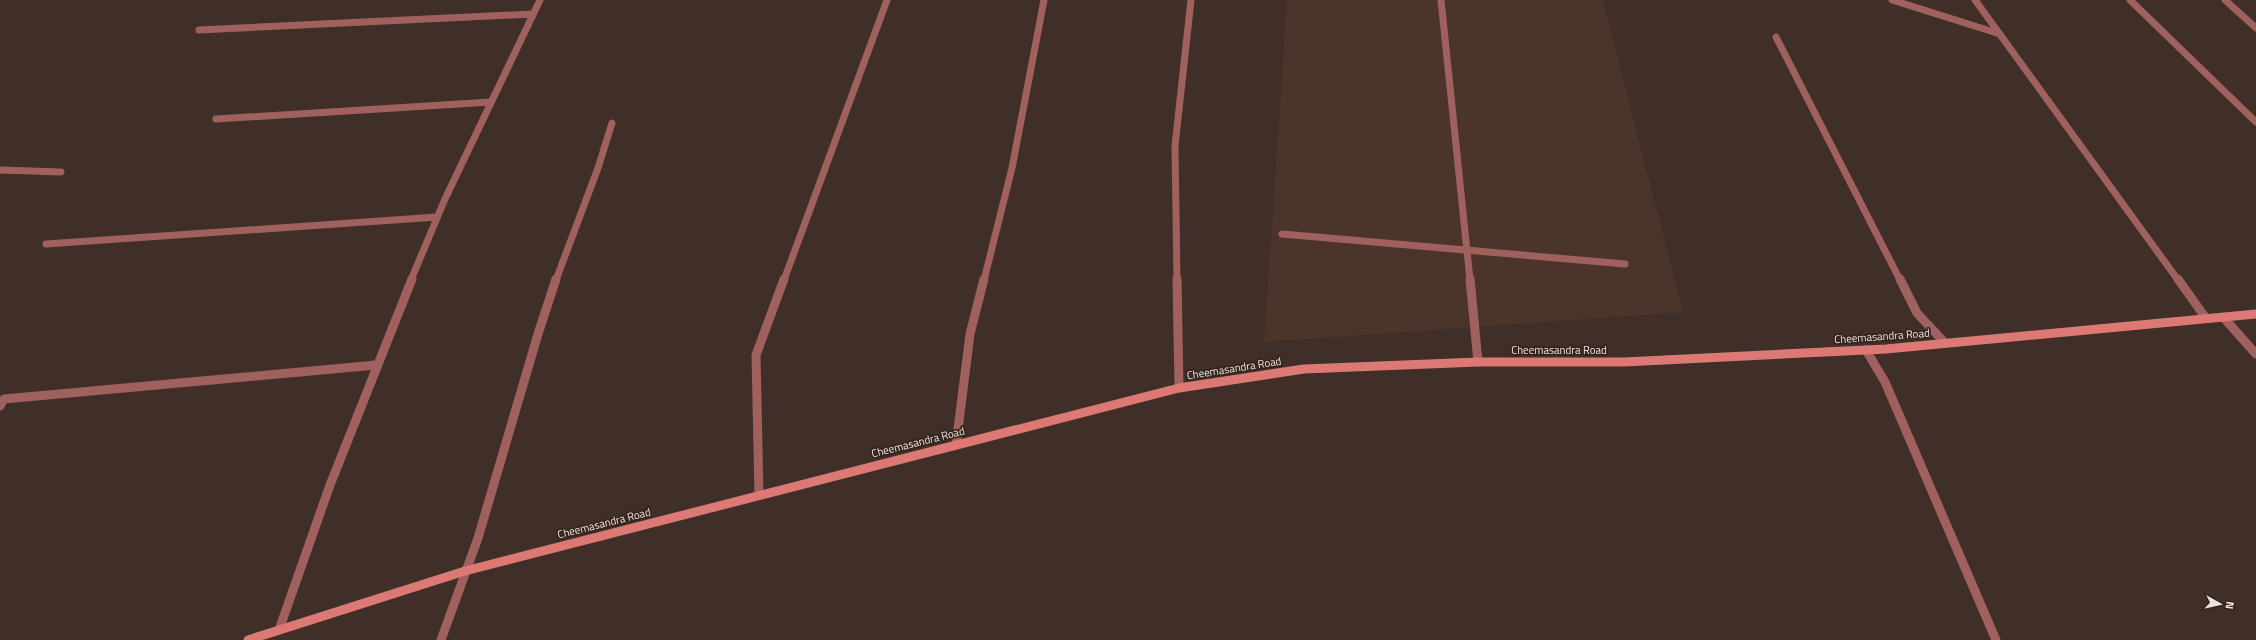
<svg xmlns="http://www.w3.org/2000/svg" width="2256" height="640" font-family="'Titillium Web',sans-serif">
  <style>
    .built { fill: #4b342a }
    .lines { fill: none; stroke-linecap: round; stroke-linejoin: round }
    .lane-far1 { stroke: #a0615e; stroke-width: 7 }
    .lane { stroke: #a0615e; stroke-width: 9 }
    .street-far1 { stroke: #a0615e; stroke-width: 7 }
    .street { stroke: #a0615e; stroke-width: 9 }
    .secondary { stroke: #dd7975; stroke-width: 9 }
    .labels { text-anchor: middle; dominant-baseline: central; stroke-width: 3.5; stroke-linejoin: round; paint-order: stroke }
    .street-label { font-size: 11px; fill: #ede2de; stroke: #35251e }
  </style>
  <rect width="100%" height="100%" fill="#3f2f28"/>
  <path class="built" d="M1287,0H1603L1683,312L1264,342Z"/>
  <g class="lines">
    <g class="lane-far1">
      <path d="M1441,0L1470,280"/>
      <path d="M1776,37L1900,280"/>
      <path d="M1282,234L1625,264"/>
    </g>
    <g class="lane">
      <path d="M1470,279L1478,362"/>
      <path d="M1900,279L1917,313L1945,343"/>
      <path d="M1866,350L1885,382L1996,640"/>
    </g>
    <g class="street-far1">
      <path d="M1892,0L2000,34"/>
      <path d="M1975,0L2178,280"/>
      <path d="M2130,0L2256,122"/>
      <path d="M2225,0L2256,28"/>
      <path d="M199,30L533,14"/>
      <path d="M216,119L491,102"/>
      <path d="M0,170L61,172"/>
      <path d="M46,244L437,217"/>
      <path d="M411,280L445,199L540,0"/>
      <path d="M556,280L598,168L612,123"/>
      <path d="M784,280L887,0"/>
      <path d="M984,280L1012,168L1044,0"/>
      <path d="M1177,280L1175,146L1191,0"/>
    </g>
    <g class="street">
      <path d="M1177,279L1179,388"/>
      <path d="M2178,279L2205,317"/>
      <path d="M2223,317L2256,354"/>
      <path d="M0,406L4,399L376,365"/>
      <path d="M956,445L970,334L984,279"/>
      <path d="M759,495L756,355L784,279"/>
      <path d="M279,630L330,485L412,279"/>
      <path d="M441,640L478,538L538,334L556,279"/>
    </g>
    <path class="secondary" d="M248,640L465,571L1179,388L1304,369L1478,362H1624L1886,349L2256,314"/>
  </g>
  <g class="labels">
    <g class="street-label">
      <text transform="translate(1882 336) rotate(-4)">Cheemasandra Road</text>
      <text x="1559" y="350">Cheemasandra Road</text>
      <text transform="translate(1234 368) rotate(-9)">Cheemasandra Road</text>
      <text transform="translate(918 442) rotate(-14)">Cheemasandra Road</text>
      <text transform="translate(604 523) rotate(-14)">Cheemasandra Road</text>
    </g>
  </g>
  <g transform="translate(2220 604) rotate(98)" stroke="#35251e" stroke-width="3" paint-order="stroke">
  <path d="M0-3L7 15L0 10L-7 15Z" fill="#ede2de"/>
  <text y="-6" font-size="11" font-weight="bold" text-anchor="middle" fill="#ede2de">N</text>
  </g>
</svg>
